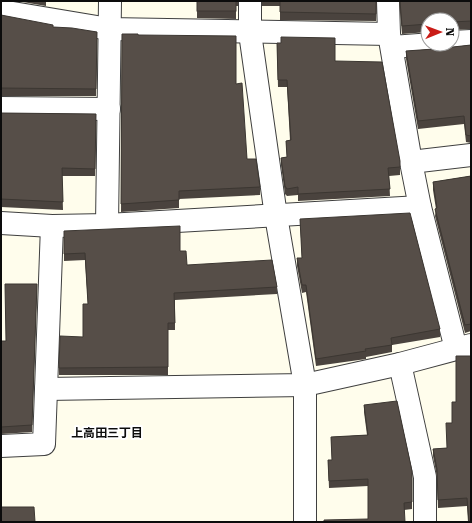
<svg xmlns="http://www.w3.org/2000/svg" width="472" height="523" font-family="'Roboto Serif','Noto Sans JP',serif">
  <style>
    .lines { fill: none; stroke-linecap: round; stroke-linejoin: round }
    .minor-casing { stroke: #3f3f3f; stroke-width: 24 }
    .minor { stroke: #fff; stroke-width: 22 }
    .wall { fill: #4a433e }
    .building { fill: #564e48; stroke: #3c3732 }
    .labels { text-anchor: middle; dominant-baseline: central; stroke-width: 4; stroke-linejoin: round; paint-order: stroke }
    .neighbourhood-label { font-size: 12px; font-weight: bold; fill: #0c0c0c; stroke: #fff }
  </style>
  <rect width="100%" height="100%" fill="#fffdec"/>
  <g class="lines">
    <g class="minor-casing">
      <g id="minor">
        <path d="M250,1V33L276,216L305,385V522"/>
        <path d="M388,1L389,34L411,162L420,207L456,349"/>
        <path d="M1,11L109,29L389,34"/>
        <path d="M452,42L471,41"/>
        <path d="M392,47L433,44"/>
        <path d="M1,108L109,109"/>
        <path d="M411,162L471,155"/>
        <path d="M1,223L52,226L107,225L420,207"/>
        <path d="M107,225L110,1"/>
        <path d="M400,364L425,477V522"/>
        <path d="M46,389L305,385L400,364L471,345"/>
        <path d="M1,446L44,444L52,226"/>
      </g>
    </g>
    <use href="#minor" class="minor"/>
  </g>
  <g class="wall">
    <path d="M17,1H46V6Z"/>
    <path d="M197,1H238V6H236V19L197,18Z"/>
    <path d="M262,1H377L376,21L280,20V6H262Z"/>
    <path d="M399,1H471V29L452,30V20H428V32L402,34Z"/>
    <path d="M1,15L53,27L97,32L96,96H1Z"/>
    <path d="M122,34L138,35L236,84L247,159L260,187V195L179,199V208L121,212Z"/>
    <path d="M277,43L335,61L400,161V175L389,176L390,196L298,201V195L287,196L285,194L281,165V158L287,157L286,141L290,140L287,87H278Z"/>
    <path d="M471,45V143L466,142L464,124L418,129L406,59V51L434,49Z"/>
    <path d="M1,113L96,114L95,176H62L63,210L1,207Z"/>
    <path d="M471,176V331L465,333L435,216L436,209L433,190V182Z"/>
    <path d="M300,219L440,329V337L392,345V352L366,357V359L316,366L306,292L302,293L297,266V258H302Z"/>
    <path d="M64,231L180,251L187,265L277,287V294L175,300V330H168V375H59V368L83,337L88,304L85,260L64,261Z"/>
    <path d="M37,284L32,432L1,434V341H6Z"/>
    <path d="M456,402L471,522H468L467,506L438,508L437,477L433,456V449L447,448L452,423Z"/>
    <path d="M364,405L412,471V509L404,510L368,519V486L329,488L328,460H332L331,437L367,435L364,412Z"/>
  </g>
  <g class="building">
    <rect x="197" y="1" width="39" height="10"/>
    <path d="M280,1H376V14L280,12Z"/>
    <path d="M400,1H471V21L452,22V20H428V24L402,26Z"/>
    <path d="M1,15L53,25V27L72,28L97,32L96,89L1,88Z"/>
    <path d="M122,34H138V35L236,36V84L242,83L247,159H256L260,187L179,191V200L121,204Z"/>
    <path d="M281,37L335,38V61L382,62L400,161V167L388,168L390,189L298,194V187L287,189L285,186L281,158L287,157L286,141L291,140L287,80H278L277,43H281Z"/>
    <path d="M442,44H446L453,47L471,45V136L466,135L464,116L418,121L406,51L434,49Z"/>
    <path d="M1,113L96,114L95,169L62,168L63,202L1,199Z"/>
    <path d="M471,176V324L465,325L435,209L437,208L433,182Z"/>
    <path d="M410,213L440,329L391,338L392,345L365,349L366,351L316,359L306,285H302L297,258H302L300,219Z"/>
    <path d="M180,226V251H186L187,265L272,260L277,287L174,293L175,323H168V367L59,368L60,336L83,337V304H88L85,253L64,254V231Z"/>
    <path d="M5,284H37L32,425L1,427V341H6Z"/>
    <path d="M456,356H471V522H469L467,498L438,500L437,469L433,449L447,448L446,423H452V402H456Z"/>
    <path d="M397,401L412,471V502L404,503L405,522H324V520L368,519V479L329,481L328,460H332L331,437L368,435L364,405Z"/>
    <path d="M1,507H34L35,522H1Z"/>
  </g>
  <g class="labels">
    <g class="neighbourhood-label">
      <text x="107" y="433">上高田三丁目</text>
    </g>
  </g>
  <rect width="472" height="523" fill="none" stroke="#0c0c0c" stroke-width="4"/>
  <g transform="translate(440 32) rotate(89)"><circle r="19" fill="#ffffff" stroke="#9e9e9e"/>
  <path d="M0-3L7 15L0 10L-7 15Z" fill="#ca1c17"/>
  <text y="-6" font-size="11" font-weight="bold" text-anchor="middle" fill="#0c0c0c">N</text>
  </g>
</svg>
